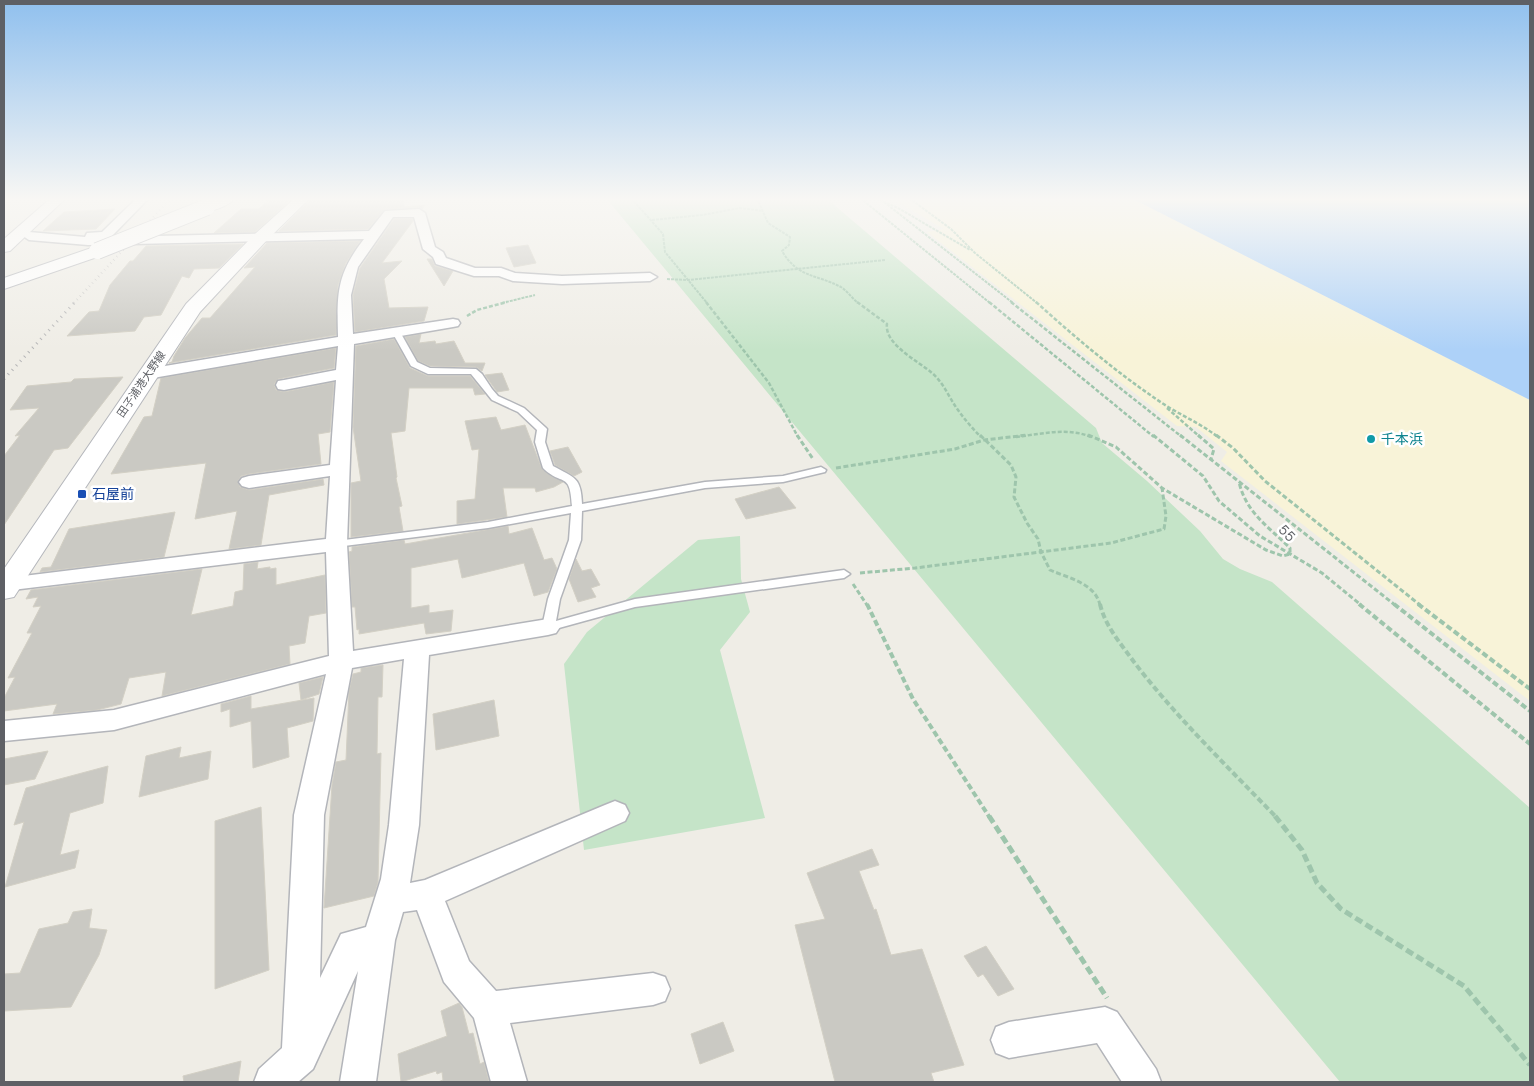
<svg xmlns="http://www.w3.org/2000/svg" width="1534" height="1086" font-family="'DM Sans','Noto Sans JP',sans-serif">
  <style>
    .green { fill: #c5e4c8 }
    .sand { fill: #f8f3d8 }
    .water { fill: #add1f8 }
    .building { fill: #cac9c3; stroke: #d3d0c5 }
    .lines { fill: none; stroke-linecap: round; stroke-linejoin: round }
    .lane-casing { stroke: #b3b5ba; stroke-width: 3 }
    .street-casing { stroke: #b3b5ba; stroke-width: 3 }
    .secondary-casing { stroke: #b5b7bc; stroke-width: 2 }
    .path-far4 { stroke: #9ec5ac; stroke-width: 2; stroke-dasharray: 3 1; stroke-linecap: butt }
    .path-far3 { stroke: #9ec5ac; stroke-width: 2.5; stroke-dasharray: 4 2; stroke-linecap: butt }
    .path-far2 { stroke: #9ec5ac; stroke-width: 3; stroke-dasharray: 5 2.5; stroke-linecap: butt }
    .path-far1 { stroke: #9ec5ac; stroke-width: 4; stroke-dasharray: 6 3; stroke-linecap: butt }
    .path { stroke: #9ec5ac; stroke-width: 5; stroke-dasharray: 8 4; stroke-linecap: butt }
    .lane { fill: #fff; fill-rule: evenodd }
    .street { fill: #fff; fill-rule: evenodd }
    .secondary { fill: #fff; fill-rule: evenodd }
    .rail-far1 { stroke: #b4b4b5; stroke-width: 2.5; stroke-dasharray: 0.5 4; stroke-linecap: butt }
    .rail { stroke: #b4b4b5; stroke-width: 3; stroke-dasharray: 1 5; stroke-linecap: butt }
    .secondary-bridge-casing { stroke: #b5b7bc; stroke-width: 18; stroke-linecap: butt }
    .secondary-bridge { stroke: #fff; stroke-width: 16 }
    .culture-dot { fill: #0f9aa8; stroke: #fff; stroke-width: 2 }
    .transit-dot { fill: #1a4fb4; stroke: #fff; stroke-width: 2 }
    .labels { text-anchor: middle; dominant-baseline: central; stroke-width: 5; stroke-linejoin: round; paint-order: stroke }
    .far-street-label { font-size: 11px; fill: #5e6065; stroke: #fff }
    .culture-label { font-size: 14px; fill: #0d838f; stroke: #fff; text-anchor: start }
    .transit-label { font-size: 14px; fill: #164399; stroke: #fff; text-anchor: start }
    .street-label { font-size: 14px; fill: #5e6065; stroke: #fff }
  </style>
  <rect width="100%" height="100%" fill="#efede6"/>
  <g class="green">
    <path d="M606,198H826L1096,428L1102,443L1147,481L1200,531L1223,559L1240,569L1272,582L1530,808V1082H1340Z"/>
    <path d="M740,536L741,579L750,612L720,650L765,818L584,850L564,664L587,632L698,540Z"/>
  </g>
  <path class="sand" d="M882,198H1131L1530,400V701L1221,461L1227,452L1196,427L1177,426L927,232L944,229L894,200L888,201Z"/>
  <path class="water" d="M1131,198H1530V400Z"/>
  <g class="building">
    <path d="M271,198H293L255,232L214,233L241,209H259Z"/>
    <path d="M312,198H403L404,207L425,205L422,209L419,207L385,209L368,229L279,231Z"/>
    <path d="M115,209L96,229L43,231L64,212Z"/>
    <path d="M394,219H413V221L382,263L402,261L384,279L389,308L428,307L424,321L355,332L353,295L360,268Z"/>
    <path d="M360,241L346,263L338,285L336,335L169,363L172,362L174,356L185,338L202,318H210L255,267L244,268L267,243Z"/>
    <path d="M243,244L219,268L194,269L189,278L182,276L161,315L144,317L135,331L67,336L89,312L99,311L110,285L130,261H133L146,246Z"/>
    <path d="M528,245L536,263L514,267L506,248Z"/>
    <path d="M427,259H432L435,266L453,271L444,286Z"/>
    <path d="M421,334L419,343L435,341L436,344L454,341L465,363H485L482,371L476,367L430,366L418,361L405,337Z"/>
    <path d="M394,339L410,368L428,376H470L485,394L475,395L473,388H409L405,431L391,433L397,477L396,478L402,506L399,507L403,531L351,537V483L361,481L353,427L356,346Z"/>
    <path d="M336,348L334,368L278,379L274,384L276,390L284,392L334,382L330,432L318,434L321,464L249,474L241,476L238,481L240,487L249,490L323,479L324,485L269,495L261,545L229,549L237,511L195,519L206,463L111,474L144,417L152,416L161,378Z"/>
    <path d="M502,373L509,390L497,392L485,375Z"/>
    <path d="M123,377L68,448L54,450L4,525V456L20,435L15,436L39,408L10,410L27,386L71,382L74,379Z"/>
    <path d="M496,417L501,430L525,425L542,469L563,482L554,487L536,492L535,488H503L507,517L457,524V501L475,499L479,449L472,450L465,421Z"/>
    <path d="M568,447L582,472L574,476L555,465L550,451Z"/>
    <path d="M779,487L796,508L746,519L735,499Z"/>
    <path d="M175,512L164,557L40,572L42,568L51,567L69,529Z"/>
    <path d="M508,526L509,534L532,528L544,560L552,558L557,569L548,592L534,596L524,563L462,578L458,559L411,568V608L429,605V613L453,610L451,631L426,634L424,623L359,634V629L357,630L355,607H352L349,552L352,551V547L404,540L405,544Z"/>
    <path d="M576,559L582,571L591,569L600,585L591,588L596,597L578,602L569,579Z"/>
    <path d="M258,562L257,569L270,567V569L276,568V585L325,575L326,613L309,616L305,643L289,646L290,664L162,696L166,672L129,678L121,704L97,710L53,714L57,704L4,711V698L15,677L8,678L32,633H27L41,606L33,607L38,597L26,599L31,590L202,569L191,615L233,606L235,592L243,590L244,564Z"/>
    <path d="M383,665L382,697H378L377,754L381,753L378,882L374,896L324,908L332,785L336,762L346,760L349,691L353,674L361,672V668Z"/>
    <path d="M323,677L319,694L301,700L299,683Z"/>
    <path d="M251,696V709L314,698L313,721L287,728L289,757L253,768L251,721L230,727V709L221,712V704Z"/>
    <path d="M494,700L499,736L436,750L433,714Z"/>
    <path d="M181,747L179,758L211,751L208,779L139,797L146,756Z"/>
    <path d="M48,751L35,779L4,785V759Z"/>
    <path d="M108,766L103,803L70,813L60,855L79,850L75,868L5,887L24,822L14,825L26,788Z"/>
    <path d="M261,807L269,970L215,989V821Z"/>
    <path d="M872,849L879,865L859,871L874,910L876,909L891,955L922,949L964,1065L931,1073L934,1082H835L795,925L825,919L807,873Z"/>
    <path d="M92,909L89,928L107,930L99,955L71,1007L4,1011V974L20,973L39,929L68,923L73,912Z"/>
    <path d="M986,946L1014,989L998,996L983,974L978,977L964,956Z"/>
    <path d="M459,1003L462,1007L469,1034L473,1033L480,1064L484,1062L489,1082H438L443,1080L442,1072L437,1074L436,1071L401,1082L398,1054L447,1036L441,1011Z"/>
    <path d="M723,1022L734,1051L700,1064L691,1034Z"/>
    <path d="M241,1061L238,1082H184L183,1076Z"/>
  </g>
  <g class="lines">
    <g class="lane-casing">
      <path id="lane" d="M393,330H399L417,362L430,368L476,369L482,374L492,389L498,396L524,408L545,427L547,429L545,442L553,466C575,478 581,477 582,504L705,482L783,476L821,467L826,470L825,472L783,482L705,488L582,511L581,540L560,599L556,621L635,599L844,570L850,574L844,578L635,607L548,631L544,630L542,627L548,599L569,540L571,513L488,528L336,547L332,546L330,544L332,542L336,541L488,522L572,506C570,470 562,487 543,468L535,442L537,430L518,412L492,400L471,374H428L411,366L392,332Z"/>
    </g>
    <g class="street-casing">
      <g id="street">
        <path d="M137,198H149L111,237L369,231L385,211L419,209L425,213L435,247L443,252L446,258L475,268H501L515,273L562,276L650,273L657,277L650,281L562,284L513,281L499,276H474L436,264L433,257L423,249L414,217H393L358,267L351,295L353,334L453,319L458,320L460,323L458,326L453,327L354,344L347,544L353,651L548,619L556,621L560,627L556,633L548,635L429,655L419,825L410,883L425,880L605,805L615,801L625,805L629,813L625,821L445,901L469,961L496,991L653,973L665,977L670,989L665,1001L653,1005L510,1023L527,1082H491L474,1018L444,982L417,910L403,912L395,940L376,1082H340L358,971L313,1069L298,1082H254L259,1069L282,1048L294,815L326,674L114,730L4,741V721L114,710L329,656L326,552L4,591V579L7,578L326,539L330,476L249,488L242,486L239,482L242,478L249,476L330,465L336,380L284,390L278,389L276,385L278,381L284,380L336,370L338,346L147,379L141,377L139,374L141,371L147,369L338,337C337,294 336,275 364,239L88,245L29,240L23,236L29,232L85,237L87,233L102,232ZM404,659L389,825L381,879L366,927L341,934L320,978L324,815L352,668Z"/>
        <path d="M1105,1007L1117,1012L1156,1069L1161,1082H1122L1097,1043L1009,1058L996,1053L991,1040L996,1027L1009,1022Z"/>
      </g>
    </g>
    <g class="secondary-casing">
      <g id="secondary">
        <path d="M51,198H66L10,251L4,252V239Z"/>
        <path d="M216,198H235C229,206 211,213 202,210L199,207L202,204Z"/>
        <path d="M295,198H310L267,240L200,312L14,597L4,599V569L186,304L255,234Z"/>
        <path d="M97,246L103,247L105,251L103,255L4,289V278Z"/>
      </g>
    </g>
    <g class="path-far4">
      <path d="M631,198L663,234L665,252L707,303"/>
      <path d="M757,198L768,223L790,237L789,245L782,251C798,278 816,274 841,287C847,291 852,298 858,303"/>
      <path d="M860,198L990,303"/>
      <path d="M876,198L898,208L970,250"/>
      <path d="M909,198L951,229L975,253L1037,303"/>
      <path d="M884,202L1013,303"/>
      <path d="M652,220L702,215L740,208L763,211"/>
      <path d="M667,279L688,280L885,260"/>
      <path d="M502,303L535,295"/>
    </g>
    <g class="path-far3">
      <path d="M706,302L769,383L798,437"/>
      <path d="M857,302L887,324C884,344 918,361 932,373C944,383 949,398 958,410C965,420 973,429 981,437"/>
      <path d="M989,302L1154,437"/>
      <path d="M1011,302L1182,437"/>
      <path d="M1036,302C1076,338 1117,373 1162,403C1180,415 1200,423 1218,437"/>
      <path d="M467,316L477,310L507,302"/>
      <path d="M1167,408L1200,437"/>
      <path d="M1016,437C1041,434 1068,427 1091,437"/>
    </g>
    <g class="path-far2">
      <path d="M797,435L813,459"/>
      <path d="M980,435L1011,465L1016,477L1014,497L1027,523L1038,539L1041,552L1050,570C1068,578 1095,583 1100,605"/>
      <path d="M1088,435L1116,447L1162,488L1266,550L1283,556L1290,554V548C1269,527 1246,513 1239,482"/>
      <path d="M1153,435L1203,476L1219,501L1260,536L1322,573L1361,605"/>
      <path d="M1180,435L1395,605"/>
      <path d="M1198,435L1214,449L1211,459"/>
      <path d="M1216,435L1233,448L1265,481L1420,605"/>
      <path d="M836,468L955,449L984,440L1028,435"/>
      <path d="M860,573L915,568L1111,543L1164,529L1166,516L1162,488"/>
      <path d="M853,584L867,605"/>
    </g>
    <g class="path-far1">
      <path d="M867,604L913,699L990,818"/>
      <path d="M1100,604C1105,626 1121,644 1134,662C1177,718 1228,767 1277,818"/>
      <path d="M1359,604L1530,744"/>
      <path d="M1394,604L1530,711"/>
      <path d="M1418,604L1530,689"/>
    </g>
    <g class="path">
      <path d="M989,816L1107,998"/>
      <path d="M1275,816L1302,850L1317,883L1341,909L1464,986L1530,1065"/>
    </g>
    <use href="#lane" class="lane"/>
    <use href="#street" class="street"/>
    <use href="#secondary" class="secondary"/>
    <path class="rail-far1" d="M74,303L171,198"/>
    <path class="rail" d="M4,379L75,302"/>
    <g class="secondary-bridge-casing">
      <path id="secondary-bridge" d="M97,251L207,207"/>
    </g>
    <use href="#secondary-bridge" class="secondary-bridge"/>
  </g>
  <linearGradient id="sky" x2="0" y2="1"><stop stop-color="#90c0ee"/><stop offset="0.57" stop-color="#f8f7f4"/><stop offset="1" stop-color="#f8f7f4" stop-opacity="0"/></linearGradient>
  <rect width="1534" height="350" fill="url(#sky)"/>
  <circle class="culture-dot" cx="1371" cy="439" r="5"/>
  <rect class="transit-dot" x="77" y="489" width="10" height="10" rx="2.5"/>
  <g class="labels">
    <g class="far-street-label">
      <text transform="translate(141 384) rotate(-56)">田子浦港大野線</text>
    </g>
    <g class="culture-label">
      <text x="1381" y="439">千本浜</text>
    </g>
    <g class="transit-label">
      <text x="92" y="494">石屋前</text>
    </g>
    <g class="street-label">
      <text transform="translate(1287 533) rotate(46)">55</text>
    </g>
  </g>
  <rect width="1534" height="1086" fill="none" stroke="#5e6065" stroke-width="10"/>
</svg>
